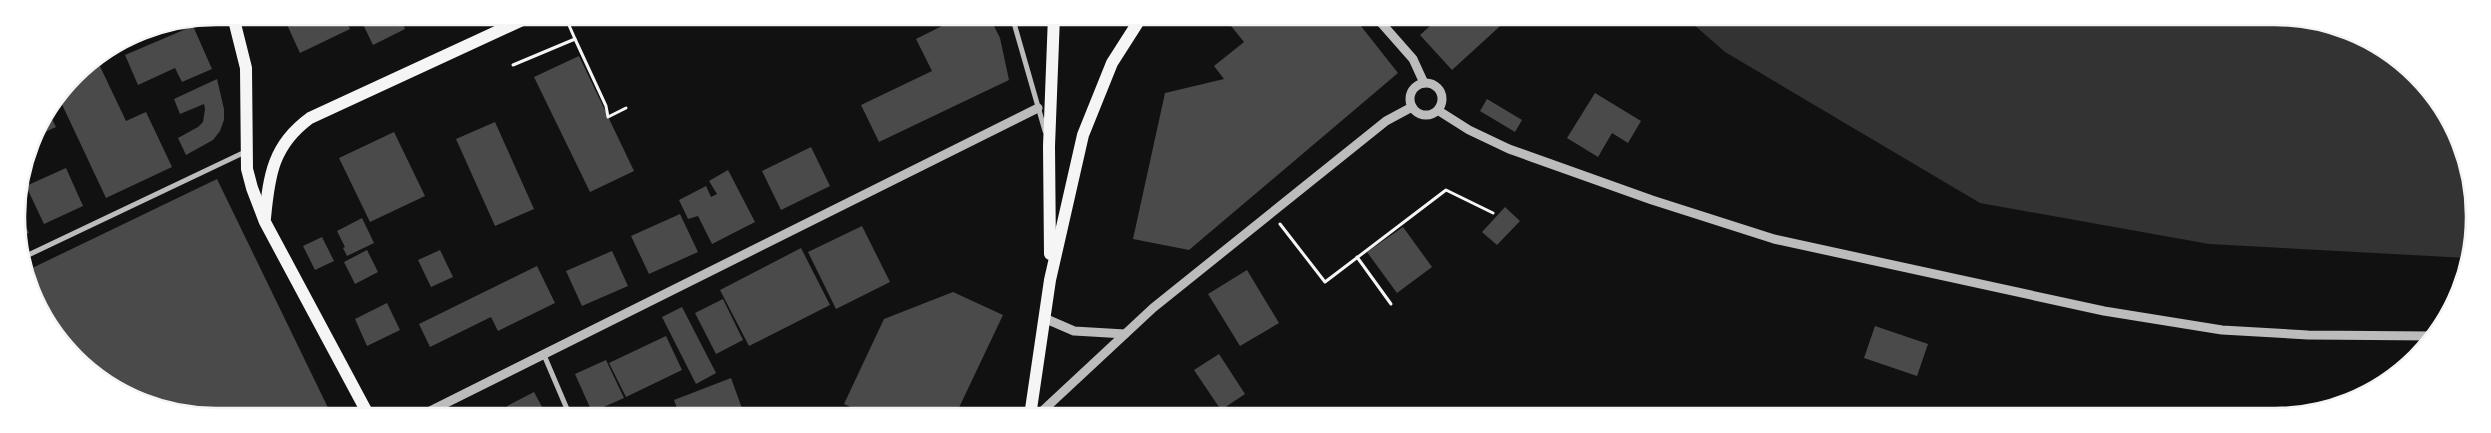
<svg xmlns="http://www.w3.org/2000/svg" width="2491" height="433" font-family="Roboto,sans-serif">
  <style>
    .water { fill: #333 }
    .building { fill: #4a4a4a }
    .lines { fill: none; stroke-linecap: round; stroke-linejoin: round }
    .path { stroke: #f5f5f5; stroke-width: 3 }
    .minor { stroke: #bcbcbc; stroke-width: 5 }
    .tertiary { stroke: #bcbcbc; stroke-width: 9 }
    .primary { stroke: #f5f5f5; stroke-width: 12 }
    .rim { fill: none; stroke: #f5f5f5; stroke-width: 2.5 }
  </style>
  <rect width="100%" height="100%" fill="#111"/>
  <path class="water" d="M1685,17H2288L2363,37L2425,85L2464,152L2474,230L2467,258L2209,244L1980,203L1725,52Z"/>
  <g class="building">
    <path d="M283,16H344L350,29L300,53Z"/>
    <path d="M359,16H399L405,29L373,45Z"/>
    <path d="M962,16H989L1000,38L1009,80L879,142L861,105L932,71L916,39Z"/>
    <path d="M1223,16H1353L1398,73L1189,250L1133,239L1165,93L1224,79L1214,66L1244,42Z"/>
    <path d="M1419,17H1437L1427,26Z"/>
    <path d="M1440,17H1510L1452,70L1420,35Z"/>
    <path d="M193,26L212,69L182,82L175,68L138,85L125,55Z"/>
    <path d="M579,56L634,171L590,192L534,77Z"/>
    <path d="M97,60L126,121L146,112L172,167L106,198L59,98L75,75Z"/>
    <path d="M217,79L224,109V120L220,131L213,140L186,155L178,138L198,127L203,122L205,109L204,104L180,114L174,99Z"/>
    <path d="M1595,93L1641,121L1628,143L1612,133L1598,157L1567,138Z"/>
    <path d="M1487,99L1522,120L1515,132L1480,111Z"/>
    <path d="M49,113L56,127L34,137L37,132Z"/>
    <path d="M495,122L534,209L495,226L456,139Z"/>
    <path d="M394,132L425,196L370,222L339,158Z"/>
    <path d="M811,147L830,186L781,210L762,171Z"/>
    <path d="M66,168L83,206L44,224L26,186Z"/>
    <path d="M728,170L755,222L712,244L698,216L688,219L679,200L706,186L711,197L717,194L709,181Z"/>
    <path d="M217,179L332,416H203L128,396L66,349L27,281L26,271Z"/>
    <path d="M1505,207L1520,221L1497,245L1482,232Z"/>
    <path d="M17,208L29,233L21,237V236Z"/>
    <path d="M680,214L698,252L649,274L631,236Z"/>
    <path d="M362,218L374,243L347,256L343,248L345,247L337,231Z"/>
    <path d="M862,226L890,282L836,309L808,252Z"/>
    <path d="M1403,227L1432,267L1397,293L1367,252Z"/>
    <path d="M322,237L334,261L315,270L303,246Z"/>
    <path d="M801,248L830,305L749,346L720,290Z"/>
    <path d="M367,250L378,272L355,284L344,262Z"/>
    <path d="M440,250L453,277L431,287L418,260Z"/>
    <path d="M612,251L628,286L582,306L566,271Z"/>
    <path d="M537,266L555,303L498,331L491,317L430,347L419,324Z"/>
    <path d="M1247,270L1279,323L1240,346L1208,294Z"/>
    <path d="M953,292L1003,315L955,416H871L844,404L884,319Z"/>
    <path d="M723,299L743,340L716,354L695,313Z"/>
    <path d="M387,303L400,330L367,346L355,319Z"/>
    <path d="M682,307L716,373L696,384L662,317Z"/>
    <path d="M1875,326L1928,344L1917,376L1864,358Z"/>
    <path d="M666,336L682,370L626,397L609,363Z"/>
    <path d="M1219,354L1245,394L1221,410L1194,370Z"/>
    <path d="M606,360L624,398L592,412L575,374Z"/>
    <path d="M731,378L744,414L738,416H680L674,400Z"/>
    <path d="M534,392L547,416H512L507,406Z"/>
  </g>
  <g class="lines">
    <g class="path">
      <path d="M565,16L575,39"/>
      <path d="M513,65L575,39L606,106L608,117L626,108"/>
      <path d="M1280,224L1325,282L1446,190L1493,213"/>
      <path d="M1357,257L1391,304"/>
    </g>
    <g class="minor">
      <path d="M1012,16L1045,131"/>
      <path d="M24,257L245,152"/>
      <path d="M544,355L570,416"/>
    </g>
    <g class="tertiary">
      <path d="M1376,17L1413,59L1424,83"/>
      <circle cx="1426" cy="99" r="16"/>
      <path d="M1439,111L1469,130L1509,149L1652,200L1774,239L2104,311L2222,330L2308,335L2432,336"/>
      <path d="M1044,318L1074,331L1125,334"/>
      <path d="M420,416L1038,108"/>
      <path d="M1037,416L1153,308L1386,121L1412,107"/>
    </g>
    <g class="primary">
      <path d="M233,16L246,68L247,169L252,188L265,222L369,416"/>
      <path d="M265,218C269,175 273,145 310,118L531,16"/>
      <path d="M1050,254L1049,146L1054,16"/>
      <path d="M1030,416L1050,280L1083,135L1112,63L1142,16"/>
    </g>
  </g>
  <path d="M0 0H2491V433H0ZM216 25H2275A191 191 0 0 1 2466 216V217A191 191 0 0 1 2275 408H216A191 191 0 0 1 25 217V216A191 191 0 0 1 216 25Z" fill="#fff" fill-rule="evenodd"/>
  <path class="rim" d="M216 25H2275A191 191 0 0 1 2466 216V217A191 191 0 0 1 2275 408H216A191 191 0 0 1 25 217V216A191 191 0 0 1 216 25Z"/>
</svg>
